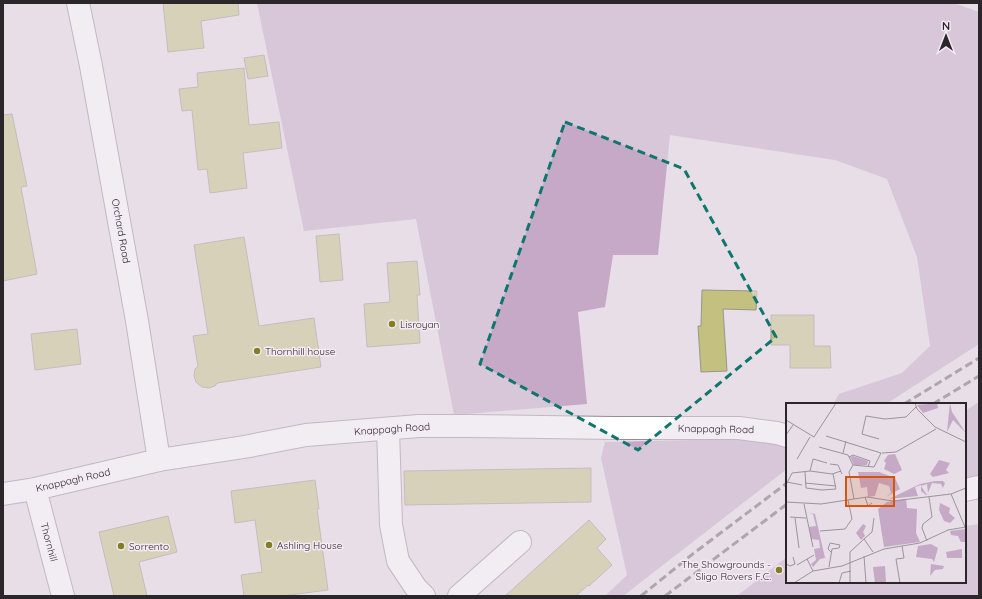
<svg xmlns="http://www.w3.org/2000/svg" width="982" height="599" font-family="Quicksand,sans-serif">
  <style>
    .green { fill: #c6a9c7 }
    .building { fill: #c4c180; stroke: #96968a }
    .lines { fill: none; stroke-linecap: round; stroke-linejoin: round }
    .minor-casing { stroke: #948b94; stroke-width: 24 }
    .major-casing { stroke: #948b94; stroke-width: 24 }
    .minor { stroke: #fff; stroke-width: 22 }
    .major { stroke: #fff; stroke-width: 22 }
    .rail { stroke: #686368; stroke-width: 3; stroke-dasharray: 8 4; stroke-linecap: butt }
    .marked { fill: none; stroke: #0f766e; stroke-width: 3; stroke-dasharray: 8 5; stroke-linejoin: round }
    .poi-dot { fill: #837e25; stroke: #f4ebf5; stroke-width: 1.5 }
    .labels { text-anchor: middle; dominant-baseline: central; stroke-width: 3; stroke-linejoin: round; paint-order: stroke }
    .street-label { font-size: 10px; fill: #2a262a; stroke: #f4ebf5 }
    .poi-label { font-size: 10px; fill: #2a262a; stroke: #f4ebf5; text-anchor: start }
    .inset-road { fill: none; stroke: #9b949b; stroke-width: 1 }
    .view { fill: #d5540f; fill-opacity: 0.15; stroke: #d5540f; stroke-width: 2 }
    .inset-edge { fill: none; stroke: #2a262a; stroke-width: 2 }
  </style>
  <rect width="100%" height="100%" fill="#e7dee7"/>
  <g class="green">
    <path d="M257,3H954L979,12V344L886,404H833L839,394L902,373L930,346L917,257L887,179L835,160L670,135L658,255H613L605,307L578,312L587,404L454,415L416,219L304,231Z"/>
    <path d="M979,402V475L965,479V411Z"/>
    <path d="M739,439L778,445L787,447V469L623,596H605L627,575L601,458L605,442Z"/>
    <path d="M979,524V596H737L787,557V582H965V526Z"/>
  </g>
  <g class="building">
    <path d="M163,3H238L239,15L201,21L204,48L168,52Z"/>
    <path d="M264,55L268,76L248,79L244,58Z"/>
    <path d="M244,68L249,125L279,122L282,148L243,153L247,188L210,193L207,169L198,170L192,110L182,111L179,89L198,87L197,73Z"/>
    <path d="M12,114L27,186L21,187L37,274L3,281V115Z"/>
    <path d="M339,234L343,280L320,282L316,236Z"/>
    <path d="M244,237L259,326L314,318L321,367L217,383L215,386L209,388L202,387L196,382L194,376L195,369L198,366L193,336L208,334L194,245Z"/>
    <path d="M417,261L420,295H417L420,343L367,347L364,304L390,302L387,263Z"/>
    <path d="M702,290L757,291L756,310L723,309L727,371L701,372L698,326H701Z"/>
    <path d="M771,315H814V346H830L831,368H790V345H771Z"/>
    <path d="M77,329L81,364L35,370L31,334Z"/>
    <path d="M591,468V502L405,505L404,471Z"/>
    <path d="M315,480L319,509H317L328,590L282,596H244L241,575L262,572L255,520L235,523L231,491Z"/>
    <path d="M168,516L177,552L139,562L147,596H114L99,532Z"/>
    <path d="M589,520L606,539L597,548L612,565L589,586L588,585L576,596H505Z"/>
  </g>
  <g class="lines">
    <g class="minor-casing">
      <g id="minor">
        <path d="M78,3L91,66L137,321L159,460"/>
        <path d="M388,429L391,525L398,561L416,588L424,596"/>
        <path d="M35,489L63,596"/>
        <path d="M459,596L520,542"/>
      </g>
    </g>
    <g class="major-casing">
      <g id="major">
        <path d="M965,490L979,487"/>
        <path d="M3,494L35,489L159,460L244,447L306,435L419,426H469L612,428H739L777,433L787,436"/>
      </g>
    </g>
    <use href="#minor" class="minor"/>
    <use href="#major" class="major"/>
    <g class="rail">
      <path d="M904,404L979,358"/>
      <path d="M933,404L979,376"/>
      <path d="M641,596L694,553L787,483"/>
      <path d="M665,596L787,504"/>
    </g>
  </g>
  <path d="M0 0H982V599H0ZM565,122L684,169L776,337L638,450L480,364Z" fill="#e7dee7" fill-opacity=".55" fill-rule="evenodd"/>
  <path class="marked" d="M565,122L684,169L776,337L638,450L480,364Z"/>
  <g class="poi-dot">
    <circle cx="392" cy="324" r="4"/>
    <circle cx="257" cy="351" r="4"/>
    <circle cx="269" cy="545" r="4"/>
    <circle cx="121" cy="546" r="4"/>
    <circle cx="779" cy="570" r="4"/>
  </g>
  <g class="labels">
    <g class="street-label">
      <text transform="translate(121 231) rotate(80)">Orchard Road</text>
      <text transform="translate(392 429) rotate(-4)">Knappagh Road</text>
      <text transform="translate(716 429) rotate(1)">Knappagh Road</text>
      <text transform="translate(73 480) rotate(-13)">Knappagh Road</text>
      <text transform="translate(49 542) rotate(75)">Thornhill</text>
    </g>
    <g class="poi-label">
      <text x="400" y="324">Lisroyan</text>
      <text x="265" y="351">Thornhill house</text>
      <text x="277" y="545">Ashling House</text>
      <text x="129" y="546">Sorrento</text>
      <text x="771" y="564" text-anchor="end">The Showgrounds -<tspan x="771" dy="12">Sligo Rovers F.C.</tspan></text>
    </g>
  </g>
  <g transform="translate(786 403)">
    <rect width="180" height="180" fill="#e7dee7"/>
    <path d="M151,0L152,5L137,10L131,2ZM164,0L166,9L180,30L167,17L161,29ZM109,51L116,67L108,71L98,66L100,60L98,58L102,52ZM67,53L82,58L81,62H68L64,54ZM153,57L164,60L160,67L163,70L147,74L144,71ZM72,69H93L109,75L114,86L100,94L105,90L103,83L93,80L89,93L82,94L81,84L75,85ZM149,78H157L159,80L157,85L155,81L146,80L142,90L141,81L135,83L141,92L147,91L140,92L135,88V82L129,84L132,93L103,96L134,81ZM120,96L121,105L131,106L130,130L134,139L98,144L92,106L101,99ZM154,100L164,105L163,110L169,115L164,120L158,118L153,107ZM21,109L29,111L39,155L34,156L27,164L25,161L30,157L28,146L34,145L33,137L25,136L23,124L30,123L27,111ZM77,121L80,123L77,129L79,133L75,137L70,130ZM180,126V139H175L172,133L165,132L164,128ZM145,141L152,145L148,159L146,156L130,154L132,143ZM176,146V155H161L160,149ZM145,161L158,163L157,166L149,167L144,173ZM99,163L100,179L89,180L87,164Z" fill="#c6a9c7"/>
    <path class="inset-road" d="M129,0L131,6L149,24L180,39M0,17L28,34L50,0M0,32L7,22M40,33L95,50L88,64L67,62M93,36L76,31L80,13L99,16L120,14L130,4M33,44L62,52L67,62M57,50L60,38M96,50L110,49L150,26M63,54L67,52L84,58L82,64M11,56L24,34M44,61L52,62L56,71M67,62L63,69L68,96M19,68L20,85L36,87L50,86L47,71M24,68L27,56L41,60M6,70L24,68L46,71L55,68M180,78V96M1,79L16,82M19,80L50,83M0,82L6,70M165,91L179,124M79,94L82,103L86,100M0,99L35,101L81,94L107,98L165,91L180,85M18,101L27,144M4,114L20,115M9,115L13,145M34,128L59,126L66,116L62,97M141,138L136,125L137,121L146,114L143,94M87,149L78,136L86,129L88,115M78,153L80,180M21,156L27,168M0,161L4,163L9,161L7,154M11,162L28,152M43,164L46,146L53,145L54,142L44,140L42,146L45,149M8,180L27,168L56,163L98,146L134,140L162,127L180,124M53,180L56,170L65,168M64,180V149L78,136M114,180L110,156L118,155L116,143"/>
    <path class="view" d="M60,74H108V103H60Z"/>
    <rect width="180" height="180" class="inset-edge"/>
  </g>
  <rect width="982" height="599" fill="none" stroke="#2a262a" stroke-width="8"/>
  <g transform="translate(946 36)" stroke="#f4ebf5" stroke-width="3" paint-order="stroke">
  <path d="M0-3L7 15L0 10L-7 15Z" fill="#2a262a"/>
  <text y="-6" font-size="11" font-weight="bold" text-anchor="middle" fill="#2a262a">N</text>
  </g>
</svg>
